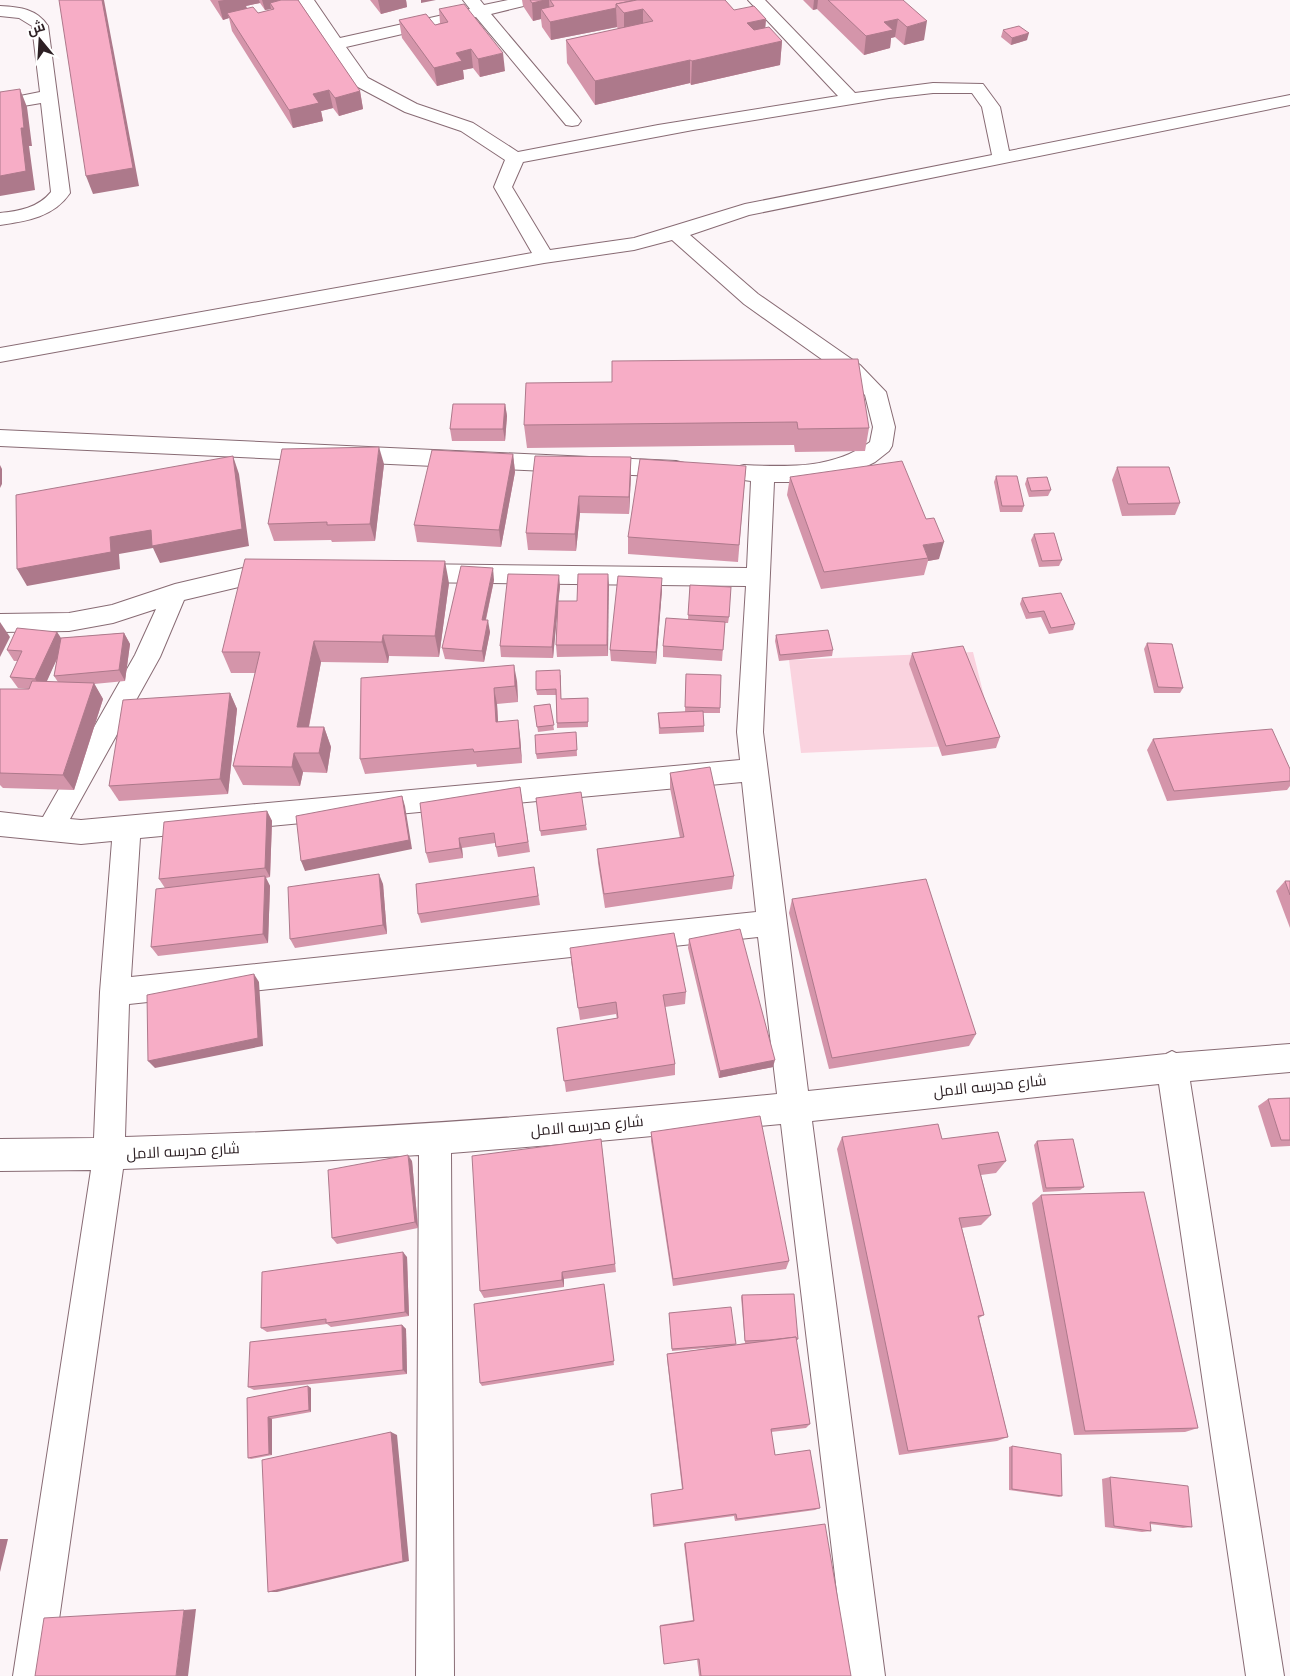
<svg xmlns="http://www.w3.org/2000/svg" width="1290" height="1676" font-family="'Fira Sans',Cairo,sans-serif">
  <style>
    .green { fill: #fad3df }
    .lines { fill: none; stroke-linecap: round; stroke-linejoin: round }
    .minor-casing { stroke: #886b74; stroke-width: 2 }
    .minor { fill: #fff; fill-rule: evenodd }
    .wall { fill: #d495aa; fill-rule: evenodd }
    .shaded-wall { fill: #ad798b }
    .building { fill: #f7adc6; stroke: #ad798b }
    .labels { text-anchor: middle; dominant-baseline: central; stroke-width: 4.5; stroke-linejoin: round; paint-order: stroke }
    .street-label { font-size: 15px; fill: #2d2024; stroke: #fff }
  </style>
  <rect width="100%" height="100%" fill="#fcf5f8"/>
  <path class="green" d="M973,652L996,744L801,753L789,660Z"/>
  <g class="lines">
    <g class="minor-casing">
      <g id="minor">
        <path d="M298,0H314L340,38L470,9L463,0H480L484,5L508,0H538L536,3L491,14L578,117L581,121L578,125L572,126L566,125L476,17L346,47L368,78L417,104L473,123L518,152L658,125L838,96L748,0H765L855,93L933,83L983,84L1000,107L1009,151L1290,95V105L749,215L690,235L758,294L860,365L886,392L895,427L892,446L889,451L875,462L859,470L834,477L798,482H774L763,732L808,1091L1166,1054L1172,1051L1176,1053L1290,1044V1072L1190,1081L1284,1676H1246L1159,1084L812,1121L885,1676H847L781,1124L599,1141L451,1153L454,1676H416L419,1155L300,1162L123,1169L51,1676H13L91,1170L0,1171V1139L94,1138L100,992L112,841L81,844L0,836V812L43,817L135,655L156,609L113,623L69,631L0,632V614L69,613L112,605L175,584L243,568L277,564L285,567L289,573L285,579L243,586L184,600L160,657L70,819L81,820L740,760L737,732L746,586L410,582L402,579L398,573L402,567L410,564L747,568L751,481L736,479L733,473L736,467L744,465C788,467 833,469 870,442L873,427L865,395L844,375L744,304L672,240L634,250L544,263L0,362V348L532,253L494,187L505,160L461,131L405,112L356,86ZM933,93H972L982,107L992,155L745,204L634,238L550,250L512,187L523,162L693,130L889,98ZM742,782L756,912L131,977L140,838ZM758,937L777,1094C560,1116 343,1131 125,1137L129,1004Z"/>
        <path d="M0,6C20,7 37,9 48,26L70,193C54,217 27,221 0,225V213C19,211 38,208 51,192L41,103L0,110V100L40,92L32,26L19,18L0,16Z"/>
        <path d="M0,430L676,461L684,463L687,469L684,475L676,477L0,446Z"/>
      </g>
    </g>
    <use href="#minor" class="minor"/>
  </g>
  <g class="wall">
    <path d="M210,0H298L360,91L363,109L339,116L333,108L321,111L323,121L293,128L232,31L229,18L223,20ZM260,3L265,10L271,9L272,10L258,13L247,8L246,6Z"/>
    <path d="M370,0H406L407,7L381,14Z"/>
    <path d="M522,0H725L734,10L766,19L765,28L782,41L780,65L691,85L690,83L595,105L567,63L566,40L618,29L617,27L551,40L542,27L541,19L533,21L523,6Z"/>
    <path d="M803,0H903L924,40L904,45L895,37L891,38L890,48L864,55L817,9L813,10Z"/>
    <path d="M439,9L505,71L480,77L473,68L463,70L464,79L437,86L402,38L399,20L435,25L440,23Z"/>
    <path d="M1003,30L1027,40L1011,45L1001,37Z"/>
    <path d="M612,382L869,428L865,451L795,452L794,445L527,448L524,425Z"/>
    <path d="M505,404L507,416L505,441H452L450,429Z"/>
    <path d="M513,454L515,472L501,547L417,542L414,525Z"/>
    <path d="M631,457V475L629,514L580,513L576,551L528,550L526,533Z"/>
    <path d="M384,464L375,541L332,542L331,540L274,541L268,524Z"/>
    <path d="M746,466L738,562L628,554V537Z"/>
    <path d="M1117,467L1180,503L1175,515L1122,516L1112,480Z"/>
    <path d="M996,476L1024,506L1022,512H1000L994,482Z"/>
    <path d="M790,477L939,559L928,561L924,575L821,589L787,495Z"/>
    <path d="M1027,478L1051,490L1048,496L1029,497L1025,484Z"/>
    <path d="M1034,534L1062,560L1059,566L1039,567L1031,540Z"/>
    <path d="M608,574V656L557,657L556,645L558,601L553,658L501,657L500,646L560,586L558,601H577Z"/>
    <path d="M494,580L486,620L490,632L484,662L445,659L442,648Z"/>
    <path d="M449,583L439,657L389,656L388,663L321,662L309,727H324L331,747L327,773L303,772L300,786L243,785L233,766L255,673H231L222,652Z"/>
    <path d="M690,585L729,617L728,623H725L722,661L663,657V646L688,619Z"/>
    <path d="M662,590L656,664L611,661L610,650Z"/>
    <path d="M1022,598L1075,624L1073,630L1049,634L1041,617L1026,619L1020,604Z"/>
    <path d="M57,632L61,638L124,633L130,644L125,681L94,684L103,699L74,790L3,788L0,785V689H29L18,688L10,677L18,661H14L7,650ZM57,659L54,676L58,682H46Z"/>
    <path d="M776,635L833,650L832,656L779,661L775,641Z"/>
    <path d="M1147,643L1183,688L1180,693H1154L1144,649Z"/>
    <path d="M912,653L1000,737L996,748L942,756L909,664Z"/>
    <path d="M686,674L720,708V713H703L704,726V732L659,734L658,713L685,712Z"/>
    <path d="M561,675V699L588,698V727L557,728L556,695H537L536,690Z"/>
    <path d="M361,678L517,681L518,702L497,704L498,722L520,736L522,763L477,767L476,764L365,774L360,759Z"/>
    <path d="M230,693L237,709L228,794L119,801L109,786Z"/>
    <path d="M550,704L554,730L538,732L534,706Z"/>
    <path d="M576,732L577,756L537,759L536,754Z"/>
    <path d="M1153,739L1290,769V786L1287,790L1167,801L1147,750Z"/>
    <path d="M670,773L734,876L732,889L605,908L598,863L597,849L680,838L670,788Z"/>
    <path d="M520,787L530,852L498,857L495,843L462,848L463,858L429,863L426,853Z"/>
    <path d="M536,798L586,825L587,830L541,836Z"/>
    <path d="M267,811L272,821L270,877L266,878L270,886L268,943L158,956L151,947L165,888L159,879Z"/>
    <path d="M534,867L540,905L421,923L418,914Z"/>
    <path d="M1285,881H1290V928L1276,891Z"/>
    <path d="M383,884L387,934L295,948L290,939Z"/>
    <path d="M792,899L976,1034L969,1046L829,1069L789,913Z"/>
    <path d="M689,939L773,1067L719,1078L688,948Z"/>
    <path d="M571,961L686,992L685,1004L665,1007L675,1064V1075L566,1092L557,1028L617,1019L616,1014L580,1020Z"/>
    <path d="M1290,1098V1146L1271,1147L1258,1106L1268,1099Z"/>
    <path d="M651,1132L789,1261L786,1269L673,1286L651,1141Z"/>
    <path d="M842,1137L942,1139L1006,1161L996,1173L981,1175L991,1215L981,1225L962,1228L984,1315L979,1318L1008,1437L997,1441L899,1455L837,1149Z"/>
    <path d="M601,1139L616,1272L564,1279V1287L484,1298L480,1291Z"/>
    <path d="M1037,1141L1084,1187L1080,1190L1043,1192L1034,1145Z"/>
    <path d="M412,1161L418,1228L337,1244L332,1238Z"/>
    <path d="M1041,1195L1198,1428L1185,1432L1074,1435L1032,1203Z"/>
    <path d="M407,1257L409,1316L331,1327L327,1324L267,1332L261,1328Z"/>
    <path d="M604,1284L614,1365L482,1386L480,1383Z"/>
    <path d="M742,1295L798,1339L796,1341L810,1424L806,1428L771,1432L775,1455L820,1508L815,1510L735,1521L734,1516L653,1527L651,1496L682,1489L667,1359V1354L718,1347L672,1351L669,1313L736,1344L735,1345L745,1343L741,1297Z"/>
    <path d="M402,1325L406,1329L407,1374L254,1390L248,1387Z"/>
    <path d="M311,1388V1412L272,1419V1455L251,1459L248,1458L247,1398Z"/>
    <path d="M1012,1446L1062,1496L1059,1497L1009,1490V1447Z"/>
    <path d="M1110,1477L1192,1527L1183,1528L1150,1524L1151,1531L1142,1532L1105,1527L1102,1479Z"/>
    <path d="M685,1543L851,1676H699L697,1659L664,1662L660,1625L693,1620L684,1544Z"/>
  </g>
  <g class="shaded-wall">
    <path d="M102,0H104L139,186L93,194L86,176Z"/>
    <path d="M224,0H259L260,3L246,6L248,13H227L229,18L223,20L218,1Z"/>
    <path d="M262,0H288L270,3L271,9L265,10Z"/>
    <path d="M378,0H406L407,7L381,14Z"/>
    <path d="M421,0H436L421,3Z"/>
    <path d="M545,0H549L550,17L541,9V19L533,21L532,3Z"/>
    <path d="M814,0H818L817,9L813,10Z"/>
    <path d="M616,8L617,27L551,40L550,22Z"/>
    <path d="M643,9V33L624,37V13Z"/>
    <path d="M766,19L764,42L747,23Z"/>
    <path d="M898,19L895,37L891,38L890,48L864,55L866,36L884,22Z"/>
    <path d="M927,21L924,40L904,45L907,27Z"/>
    <path d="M1029,33L1027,40L1011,45L1012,38Z"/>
    <path d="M782,41L780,65L691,85L692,61Z"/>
    <path d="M471,49L473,68L463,70L464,79L437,86L434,68L456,53Z"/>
    <path d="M503,53L505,71L480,77L478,59Z"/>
    <path d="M690,60V83L595,105V81Z"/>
    <path d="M20,89L27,107L32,146H29L35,190L0,196V176L21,128Z"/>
    <path d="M329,90L333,108L321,111L323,121L293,128L289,110L313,94Z"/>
    <path d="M360,91L363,109L339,116L335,98Z"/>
    <path d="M505,404L507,416L505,441L503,429Z"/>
    <path d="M379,447L384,464L375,541L370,524Z"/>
    <path d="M513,454L515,472L501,547L499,530Z"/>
    <path d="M233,456L239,474L249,546L160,563L153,548L119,554L120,569L27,586L17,569L110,537Z"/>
    <path d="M631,457V475L629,514V497Z"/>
    <path d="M0,465L2,469V484L0,488Z"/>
    <path d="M579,496L580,513L576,551L575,534Z"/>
    <path d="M944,542L939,559L928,561V558L923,545Z"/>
    <path d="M445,561L449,583L439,657L435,636Z"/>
    <path d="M493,568L494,580L483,632L482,620Z"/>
    <path d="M608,574L609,585L608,656L607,645Z"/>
    <path d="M559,575L560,586L553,658L552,647Z"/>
    <path d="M662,578V590L656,664V652Z"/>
    <path d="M488,620L490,632L484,662L482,651Z"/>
    <path d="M0,622L10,637L0,657Z"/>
    <path d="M57,632L64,643L43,690L35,679Z"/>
    <path d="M124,633L130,644L125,681L119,670Z"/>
    <path d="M383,635L389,656L388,663L382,642Z"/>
    <path d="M314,641L321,662L305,746L297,727Z"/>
    <path d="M514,665L517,681L518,702L515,686Z"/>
    <path d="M94,683L103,699L74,790L63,775Z"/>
    <path d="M494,688L497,704L499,738L496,722Z"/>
    <path d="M230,693L237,709L228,794L220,779Z"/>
    <path d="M518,720L520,736L522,763L520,748Z"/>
    <path d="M324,727L331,747L327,773L319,753Z"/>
    <path d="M294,753L303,772L300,786L292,767Z"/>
    <path d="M402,796L405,806L412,849L305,871L301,861Z"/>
    <path d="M267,811L272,821L270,877L265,868Z"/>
    <path d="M459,838L462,848L463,858L460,848Z"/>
    <path d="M379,874L383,884L387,934L383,925Z"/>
    <path d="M265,876L270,886L268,943L263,934Z"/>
    <path d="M254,974L259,982L263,1046L155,1068L148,1061Z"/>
    <path d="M775,1060L773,1067L719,1078L720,1071Z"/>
    <path d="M408,1155L412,1161L418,1228L415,1222Z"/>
    <path d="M403,1252L407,1257L409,1316L405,1312Z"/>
    <path d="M562,1272L564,1279V1287L562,1280Z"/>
    <path d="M402,1325L406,1329L407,1374L403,1370Z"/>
    <path d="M308,1386L311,1388V1412L309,1410Z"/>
    <path d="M268,1417L272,1419V1455L269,1454Z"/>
    <path d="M391,1432L397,1435L409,1561L277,1592H268Z"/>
    <path d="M0,1539H8L0,1572Z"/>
    <path d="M196,1609L188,1676H176L184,1610Z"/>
  </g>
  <g class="building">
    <path d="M59,0H102L133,168L86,176Z"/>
    <path d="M281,0H298L360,91L335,98L329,90L313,94L319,103L289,110L227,13L253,7L258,13L274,9L270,3Z"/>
    <path d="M530,0H545L532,3Z"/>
    <path d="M550,0H635L616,4V8L550,22L541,9L554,6Z"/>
    <path d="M637,0H725L734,10L754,6L766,19L747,23L754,30L769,27L782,41L692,61L690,60L595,81L566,40L653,21L643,9L624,13L616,4Z"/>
    <path d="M828,0H903L927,21L907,27L898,19L884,22L893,30L866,36Z"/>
    <path d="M464,4L503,53L478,59L471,49L456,53L462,61L434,68L399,20L426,14L435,25L448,22L439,9Z"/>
    <path d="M1019,26L1029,33L1012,38L1003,30Z"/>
    <path d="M20,89L24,128H21L26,171L0,176V92Z"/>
    <path d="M858,359L869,428L798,429L797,422L524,425L526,383L612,382V361Z"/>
    <path d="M453,404H505L503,429H450Z"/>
    <path d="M379,447L370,524L327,525V522L268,524L282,449Z"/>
    <path d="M432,450L513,454L499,530L414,525Z"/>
    <path d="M233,456L242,529L152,546L151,530L110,537L111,552L17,569L16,495Z"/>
    <path d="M535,456L631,457L629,497L579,496L575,534L526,533Z"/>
    <path d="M640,459L746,466L739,545L628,537Z"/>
    <path d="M902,461L926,519L934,518L944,542L923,545L928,558L824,572L790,477Z"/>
    <path d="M1117,467H1169L1180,503L1128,504Z"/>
    <path d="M996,476H1017L1024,506H1002Z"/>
    <path d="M1047,477L1051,490L1031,491L1027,478Z"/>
    <path d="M1054,533L1062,560L1042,561L1034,534Z"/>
    <path d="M245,559L445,561L435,636L383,635L382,642L314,641L297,727H324L319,753H294L292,767L233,766L260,652H222Z"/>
    <path d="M461,566L493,568L482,620H488L482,651L442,648Z"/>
    <path d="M508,574L559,575L552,647L500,646Z"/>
    <path d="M578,574H608L607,645H556L558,601H577Z"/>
    <path d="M618,576L662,578L656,652L610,650Z"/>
    <path d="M690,585L731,587L729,617L688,615Z"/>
    <path d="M1061,593L1075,624L1051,628L1044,611L1029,613L1022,598Z"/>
    <path d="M666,618L725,622L723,650L663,646Z"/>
    <path d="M17,628L57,632L35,679L10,677L22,651L7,650Z"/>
    <path d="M828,630L833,650L780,655L776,635Z"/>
    <path d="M124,633L119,670L54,676L61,638Z"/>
    <path d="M1147,643L1172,644L1183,688L1158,687Z"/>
    <path d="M963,646L1000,737L946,746L912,653Z"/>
    <path d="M514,665L515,686L494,688L496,722L518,720L520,748L474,752L473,749L360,759L361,678Z"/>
    <path d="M560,670L561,699L588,698V722L557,723L556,689L536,690V671Z"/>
    <path d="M686,674L721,675L720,708L685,707Z"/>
    <path d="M32,681L94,683L63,775L0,773V689H29Z"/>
    <path d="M230,693L220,779L109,786L123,700Z"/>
    <path d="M550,704L554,725L537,727L534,706Z"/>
    <path d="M703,711L704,726L660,728L658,713Z"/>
    <path d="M1272,729L1290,769V781L1174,791L1153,739Z"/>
    <path d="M576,732L577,750L536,754L535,735Z"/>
    <path d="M710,767L734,876L604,894L597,849L684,837L670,773Z"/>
    <path d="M520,787L528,842L496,847L494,833L459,838L460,848L426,853L420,803Z"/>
    <path d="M581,792L586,825L540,831L536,798Z"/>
    <path d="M402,796L409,840L301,861L296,816Z"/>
    <path d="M267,811L265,868L159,879L164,822Z"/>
    <path d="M534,867L538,896L418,914L416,884Z"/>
    <path d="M379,874L383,925L290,939L288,887Z"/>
    <path d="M265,876L263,934L151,947L156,889Z"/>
    <path d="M926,879L976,1034L832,1058L792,899Z"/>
    <path d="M1285,881H1290V895Z"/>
    <path d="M740,929L775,1060L720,1071L689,939Z"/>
    <path d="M674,933L686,992L663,995L675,1064L564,1081L557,1028L618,1018L616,1002L578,1008L570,948Z"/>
    <path d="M254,974L258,1038L148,1061L147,995Z"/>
    <path d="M1290,1098V1140H1281L1268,1099Z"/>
    <path d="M760,1116L789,1261L673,1279L651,1132Z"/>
    <path d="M938,1124L942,1139L998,1132L1006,1161L978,1165L991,1215L959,1218L984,1315L978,1316L1008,1437L908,1451L842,1137Z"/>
    <path d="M601,1139L615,1264L562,1272V1280L480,1291L472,1156Z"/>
    <path d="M1073,1139L1084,1187L1046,1188L1037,1141Z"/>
    <path d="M408,1155L415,1222L332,1238L328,1170Z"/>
    <path d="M1144,1192L1198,1428L1085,1431L1041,1195Z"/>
    <path d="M403,1252L405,1312L326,1323V1319L261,1328L262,1272Z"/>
    <path d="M604,1284L614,1361L480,1383L474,1304Z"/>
    <path d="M794,1294L798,1339H796V1337L769,1340L745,1341L742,1295Z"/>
    <path d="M731,1307L736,1344L672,1349L669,1313Z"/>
    <path d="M402,1325L403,1370L248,1387L250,1342Z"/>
    <path d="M796,1337L810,1424L771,1429L775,1455L810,1450L820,1508L737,1519L736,1514L654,1525L651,1494L683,1489L667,1354Z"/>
    <path d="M308,1386L309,1410L268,1417L269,1454L248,1458L247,1398Z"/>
    <path d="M391,1432L403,1561L268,1592L262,1460Z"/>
    <path d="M1012,1446L1061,1454L1062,1496L1012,1489Z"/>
    <path d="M1110,1477L1188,1486L1192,1527L1150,1522L1151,1531L1114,1526Z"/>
    <path d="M825,1524L851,1676H701L699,1659L664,1664L660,1626L694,1621L685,1543Z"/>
    <path d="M184,1610L176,1676H35L44,1618Z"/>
  </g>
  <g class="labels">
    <g class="street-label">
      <text transform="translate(990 1086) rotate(-6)">شارع مدرسه الامل</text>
      <text transform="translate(587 1126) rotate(-5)">شارع مدرسه الامل</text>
      <text transform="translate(183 1151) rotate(-3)">شارع مدرسه الامل</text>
    </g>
  </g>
  <g transform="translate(40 40) rotate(342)" stroke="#ffffff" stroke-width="4" paint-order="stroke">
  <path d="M0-4L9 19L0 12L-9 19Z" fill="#2d2024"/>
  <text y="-8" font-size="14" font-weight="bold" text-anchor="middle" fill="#2d2024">ش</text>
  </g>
</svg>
